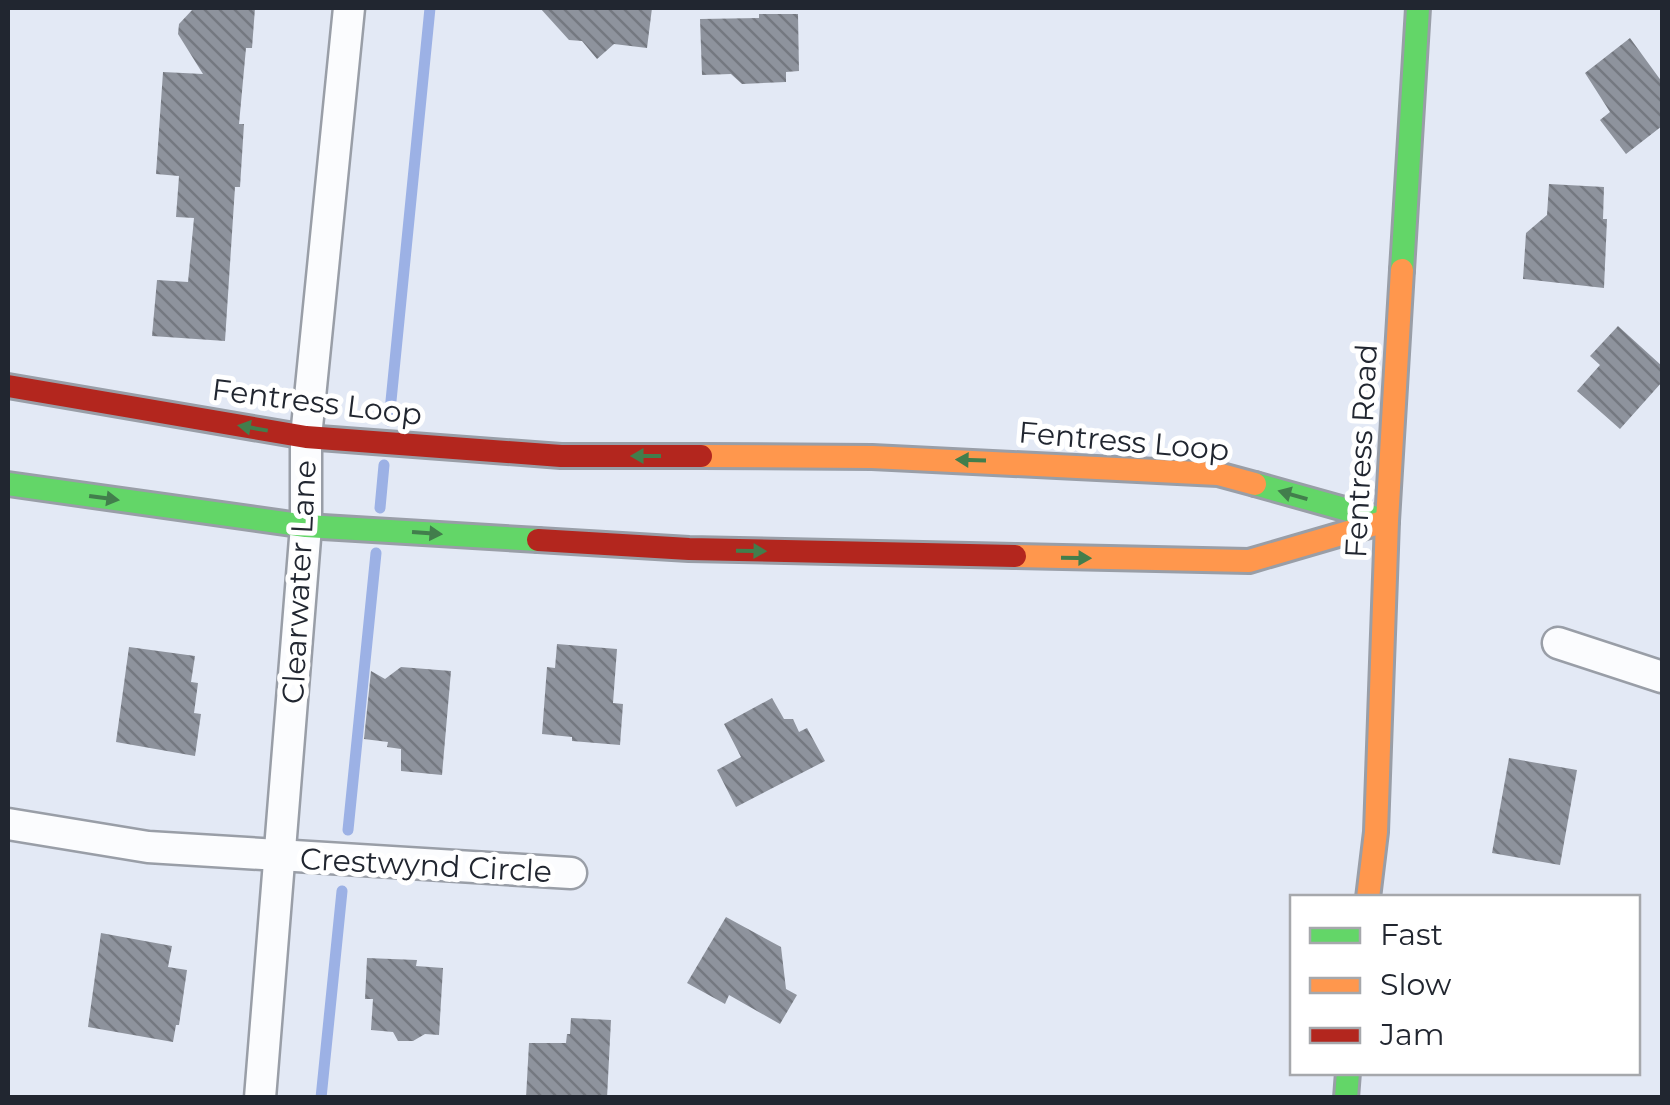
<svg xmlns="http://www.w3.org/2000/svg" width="1670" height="1105" font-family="Montserrat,sans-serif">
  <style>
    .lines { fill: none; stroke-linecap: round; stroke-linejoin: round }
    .stream { stroke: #9cb1e5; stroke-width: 11 }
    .building { fill: url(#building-back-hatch) }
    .street-casing { stroke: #999ea7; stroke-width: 35 }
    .fast-casing { stroke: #999ea7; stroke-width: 28 }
    .slow-casing { stroke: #999ea7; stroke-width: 28 }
    .jam-casing { stroke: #999ea7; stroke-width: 28 }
    .street { stroke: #fbfcfe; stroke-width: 30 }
    .fast { stroke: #63d668; stroke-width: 22 }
    .slow { stroke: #ff974d; stroke-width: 22 }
    .jam { stroke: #b3261e; stroke-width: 22 }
    .oneway { fill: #427e4c }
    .labels { text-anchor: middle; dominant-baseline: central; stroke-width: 10; stroke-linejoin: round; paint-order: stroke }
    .street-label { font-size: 30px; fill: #212630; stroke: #fff }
  </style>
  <defs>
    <pattern id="building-back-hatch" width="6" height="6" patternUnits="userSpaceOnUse" patternTransform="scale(2.5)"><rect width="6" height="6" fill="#8e939d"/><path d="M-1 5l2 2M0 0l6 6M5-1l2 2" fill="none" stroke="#747880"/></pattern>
  </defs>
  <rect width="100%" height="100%" fill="#e3e9f5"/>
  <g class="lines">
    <g class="stream">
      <path d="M389,421L430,8"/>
      <path d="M380,508L384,465"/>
      <path d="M348,830L376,553"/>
      <path d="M321,1098L342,891"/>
    </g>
  </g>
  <g class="building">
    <path d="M194,8H255L252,48H246L239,124H244L240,187H235L225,341L152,336L157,280L188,282L194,218L176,217L179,176L156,174L163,72L203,74L178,34L179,24Z"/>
    <path d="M540,8H652L647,48L614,44L597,59L582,41L569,40Z"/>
    <path d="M759,14H798L799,71L786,72V82L742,84L731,74L702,75L700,19L759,18Z"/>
    <path d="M1630,38L1662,82V126L1626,154L1600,120L1610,112L1585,73Z"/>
    <path d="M1549,184L1604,187L1603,219H1607L1604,288L1523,279L1526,233L1547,215Z"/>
    <path d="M1618,326L1662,366V382L1620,429L1577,391L1600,365L1590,356Z"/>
    <path d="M557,644L617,649L613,703L623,704L620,745L572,741V737L542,734L547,667L555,668Z"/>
    <path d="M129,647L195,656L191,682L198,683L194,713L201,714L195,756L116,742Z"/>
    <path d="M401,667L451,671L442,775L401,771V749L387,747L388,742L364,739L371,671L385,679Z"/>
    <path d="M772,698L784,719H793L799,732L807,728L825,761L736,807L717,770L741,757L724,724Z"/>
    <path d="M1509,758L1577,770L1560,865L1492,853Z"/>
    <path d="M726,917L781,947L786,989L797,995L780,1024L729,995L725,1004L687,983Z"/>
    <path d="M101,933L172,946L168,967L187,970L179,1025H176L173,1042L88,1027Z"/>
    <path d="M367,958L417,960L416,966L443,968L439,1035L425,1034L413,1041H398L393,1032L371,1030L373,999H365Z"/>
    <path d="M571,1018L611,1020L607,1098H526L529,1043H566L567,1034H570Z"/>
  </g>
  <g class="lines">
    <g class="street-casing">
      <g id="street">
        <path d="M1558,643L1662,677"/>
        <path d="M8,824L148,847L571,873"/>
        <path d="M260,1098L306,526V437L349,8"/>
      </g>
    </g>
    <g class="fast-casing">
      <g id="fast">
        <path d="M1402,270L1418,8"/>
        <path d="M8,484L306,526L538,540"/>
        <path d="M1255,484L1387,521"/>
        <path d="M1346,1098L1348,1072"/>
      </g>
    </g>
    <g class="slow-casing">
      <g id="slow">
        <path d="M701,456L872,457L1218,474L1255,484"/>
        <path d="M1015,556L1249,561L1386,521"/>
        <path d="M1368,898L1376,832L1387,521L1402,270"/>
      </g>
    </g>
    <g class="jam-casing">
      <g id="jam">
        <path d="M8,386L306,437L561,456H701"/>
        <path d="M538,540L689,549L1015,556"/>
      </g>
    </g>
    <use href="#street" class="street"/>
    <use href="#fast" class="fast"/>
    <use href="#slow" class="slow"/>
    <use href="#jam" class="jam"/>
  </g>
  <defs><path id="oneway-solid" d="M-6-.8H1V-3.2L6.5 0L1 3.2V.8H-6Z" transform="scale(2.5)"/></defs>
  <g class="oneway">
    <use href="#oneway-solid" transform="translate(253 428) rotate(-170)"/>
    <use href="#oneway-solid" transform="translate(646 456) rotate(-180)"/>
    <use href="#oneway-solid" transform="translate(971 460) rotate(-178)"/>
    <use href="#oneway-solid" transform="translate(1293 495) rotate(-164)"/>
    <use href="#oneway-solid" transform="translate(104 498) rotate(8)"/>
    <use href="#oneway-solid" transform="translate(427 533) rotate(4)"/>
    <use href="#oneway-solid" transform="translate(751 551) rotate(1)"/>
    <use href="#oneway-solid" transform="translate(1076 558) rotate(1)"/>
  </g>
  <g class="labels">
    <g class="street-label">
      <text transform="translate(317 402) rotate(7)">Fentress Loop</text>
      <text transform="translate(1124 441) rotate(5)">Fentress Loop</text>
      <text transform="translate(1361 451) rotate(-87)">Fentress Road</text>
      <text transform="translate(299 582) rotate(-87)">Clearwater Lane</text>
      <text transform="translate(426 865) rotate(3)">Crestwynd Circle</text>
    </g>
  </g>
  <rect width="1670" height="1105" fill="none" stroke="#212630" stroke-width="20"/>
  <rect x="1290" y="895" width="350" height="180" fill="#ffffff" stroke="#a6a8ac" stroke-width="2.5"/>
  <rect x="1310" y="928" width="50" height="15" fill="#63d668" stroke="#a6a8ac" stroke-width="2.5"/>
  <text x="1380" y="945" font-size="30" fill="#212630">Fast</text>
  <rect x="1310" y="978" width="50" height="15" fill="#ff974d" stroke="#a6a8ac" stroke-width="2.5"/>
  <text x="1380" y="995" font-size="30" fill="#212630">Slow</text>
  <rect x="1310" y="1028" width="50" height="15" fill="#b3261e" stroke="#a6a8ac" stroke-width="2.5"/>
  <text x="1380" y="1045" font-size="30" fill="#212630">Jam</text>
</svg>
